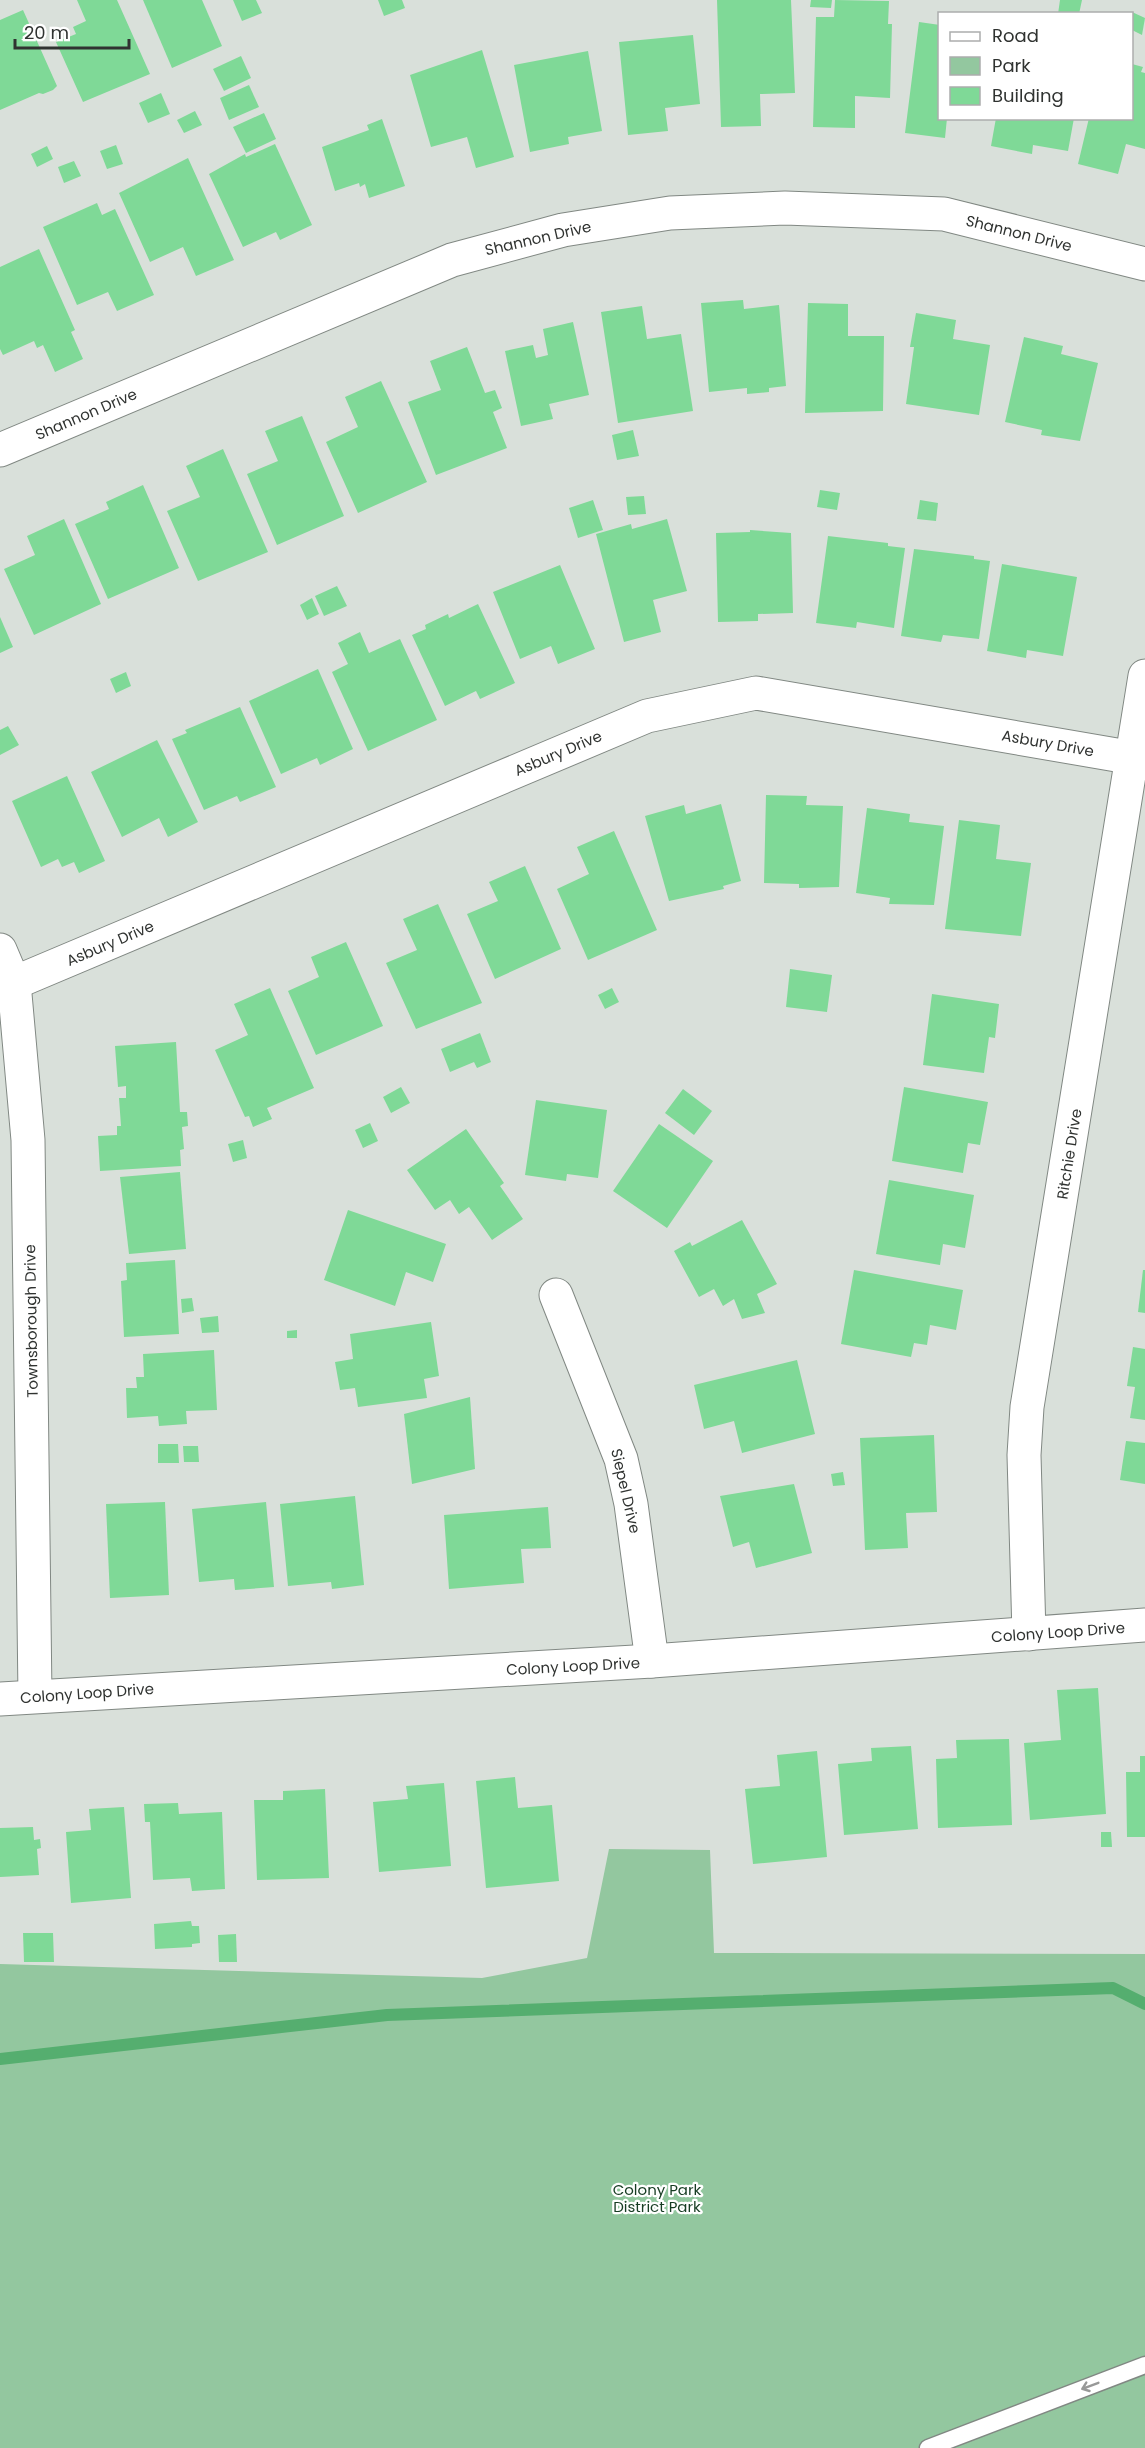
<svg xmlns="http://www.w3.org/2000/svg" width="1145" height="2448" font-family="Poppins,sans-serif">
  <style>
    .green { fill: #93c79f }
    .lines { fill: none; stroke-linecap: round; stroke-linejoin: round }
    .stream { stroke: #55ae6f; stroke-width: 12 }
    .building { fill: #7fd997 }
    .service-casing { stroke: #818883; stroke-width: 19 }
    .minor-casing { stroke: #818883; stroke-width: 35 }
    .service { stroke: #fff; stroke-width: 16 }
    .minor { stroke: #fff; stroke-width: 33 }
    .oneway { stroke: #989998 }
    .labels { text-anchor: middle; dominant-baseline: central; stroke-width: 4.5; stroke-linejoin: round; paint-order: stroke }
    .street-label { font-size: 15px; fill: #303331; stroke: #fff }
    .park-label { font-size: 15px; fill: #163c22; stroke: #fff }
  </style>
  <rect width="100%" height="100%" fill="#d9e0da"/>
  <path class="green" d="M609,1849L710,1850L714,1953L1145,1954V2448H0V1964L482,1978L587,1958Z"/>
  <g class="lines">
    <path class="stream" d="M0,2059L387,2015L1113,1988L1145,2004"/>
  </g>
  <g class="building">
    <path d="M77,0H117L150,74L83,102L56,42L76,34L73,27L86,21Z"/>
    <path d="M143,0H202L222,46L172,68Z"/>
    <path d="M233,0H256L262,13L242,21Z"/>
    <path d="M378,0H402L405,8L384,16Z"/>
    <path d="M717,0H791L795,93L760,94L761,126L721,127Z"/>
    <path d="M811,0H832L831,8L810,7Z"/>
    <path d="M835,0L889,1L888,24H892L890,98L855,96V128L813,127L816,17H834Z"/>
    <path d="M1060,0H1082L1079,14H1058Z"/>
    <path d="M23,10L57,86L53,90L43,94L39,93L0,110V20Z"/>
    <path d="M1132,12L1145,18L1142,35L1132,30Z"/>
    <path d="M919,22L940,25V118H947L945,138L905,133Z"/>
    <path d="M693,35L700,104L665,108L668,131L628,135L619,42Z"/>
    <path d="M482,50L514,157L476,168L467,137L431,147L410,75Z"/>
    <path d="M588,51L602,131L568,137L569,144L530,152L514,65Z"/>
    <path d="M241,56L251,78L224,91L213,69Z"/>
    <path d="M1132,64L1143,67L1141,72L1145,73V149L1126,144L1118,174L1078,164L1089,118H1132Z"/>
    <path d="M249,85L259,107L229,120L220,98Z"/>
    <path d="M161,93L170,114L148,123L139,103Z"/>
    <path d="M195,111L202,125L184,133L177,120Z"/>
    <path d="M264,113L276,139L246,153L233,127Z"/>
    <path d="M996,118H1074L1068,151L1033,145L1032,154L991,146Z"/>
    <path d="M382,119L405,186L369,198L365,184L360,187L359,183L335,191L322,147L369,130L367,125Z"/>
    <path d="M275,144L312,225L280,240L276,232L243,247L209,174L245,154L246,157Z"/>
    <path d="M116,145L123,164L107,169L100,151Z"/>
    <path d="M47,146L53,159L37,167L31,154Z"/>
    <path d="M188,158L234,260L196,276L183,247L150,262L119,193Z"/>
    <path d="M74,161L81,176L64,183L58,167Z"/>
    <path d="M97,203L102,215L115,209L154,295L117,311L108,292L77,305L43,227Z"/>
    <path d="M39,249L75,330L71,332L83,359L55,372L43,345L37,348L34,341L3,355L0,349V267Z"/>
    <path d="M743,300L744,309L779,305L786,386L769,388V392L747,394V388L709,392L701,303Z"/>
    <path d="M808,303L848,304V336H884L883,411L805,413Z"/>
    <path d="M642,306L647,339L681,334L693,411L618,423L601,312Z"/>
    <path d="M916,313L956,320L953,339L990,345L979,415L906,404L914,347H910Z"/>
    <path d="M573,322L589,395L549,404L553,419L521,426L505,351L533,345L536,358L548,355L543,329Z"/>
    <path d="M1024,337L1063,346L1061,354L1098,363L1080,441L1041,435L1042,430L1005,422Z"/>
    <path d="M467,347L485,393L495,390L502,408L493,412L507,448L436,475L408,402L441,390L430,361Z"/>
    <path d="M381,381L427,482L358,513L326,442L358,427L345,397Z"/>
    <path d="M302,416L344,516L277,545L247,474L278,461L265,431Z"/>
    <path d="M633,430L639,456L617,460L612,435Z"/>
    <path d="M223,449L268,552L198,581L167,511L200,497L186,466Z"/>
    <path d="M143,485L179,568L108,599L75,524L109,509L106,502Z"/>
    <path d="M820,490L840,493L837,510L817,507Z"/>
    <path d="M644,496L646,514L628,515L626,497Z"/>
    <path d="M593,500L603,530L578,538L569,508Z"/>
    <path d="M920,500L938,503L936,521L917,519Z"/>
    <path d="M64,519L101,604L34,635L4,569L35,555L27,536Z"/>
    <path d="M667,519L687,591L653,600L661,632L624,642L596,534L631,524L632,529Z"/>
    <path d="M750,530L791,533L793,613L758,614V621L718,622L716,533L750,532Z"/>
    <path d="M828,536L888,543V546L905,548L894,628L857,622L856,628L816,623Z"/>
    <path d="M914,549L974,556V559L990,561L979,639L943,635L941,642L901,636Z"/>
    <path d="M1002,564L1077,577L1063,656L1027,650L1026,658L987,651Z"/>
    <path d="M560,565L595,649L558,664L551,646L520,659L493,592Z"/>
    <path d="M337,586L347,606L324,616L315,596Z"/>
    <path d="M312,598L319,614L307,620L300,605Z"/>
    <path d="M478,604L515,683L480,699L476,691L445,706L412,635L426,629L425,625L448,614L449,618Z"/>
    <path d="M0,617L13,647L0,653Z"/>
    <path d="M360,632L369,653L400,639L437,720L368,751L332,672L348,664L338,643Z"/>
    <path d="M318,669L353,749L320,765L317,758L281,774L249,701Z"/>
    <path d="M126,672L131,686L116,693L110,679Z"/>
    <path d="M240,707L276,787L240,802L237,796L204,810L172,739L187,733L185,730Z"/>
    <path d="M8,726L19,745L0,755V730Z"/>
    <path d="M157,740L198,822L168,837L159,818L122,837L91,772Z"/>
    <path d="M67,776L105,861L79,873L74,862L62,867L58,859L41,867L12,801Z"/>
    <path d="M766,795L807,796L806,805L843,806L839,887L799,888V884L764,883Z"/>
    <path d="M721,804L741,881L723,886L724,889L669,901L645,816L684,805L686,814Z"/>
    <path d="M867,808L910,814L909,822L944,826L934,905L889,904L890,898L856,893Z"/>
    <path d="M959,820L1000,825L996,859L1031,863L1021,936L945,929Z"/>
    <path d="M614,831L657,930L588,960L557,889L589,874L577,847Z"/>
    <path d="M525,866L561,949L495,979L467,914L498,901L489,882Z"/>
    <path d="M438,904L482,1003L416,1029L386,963L417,950L403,919Z"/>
    <path d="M346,942L383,1026L316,1055L288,991L319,977L311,957Z"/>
    <path d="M790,969L832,975L827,1012L786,1007Z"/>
    <path d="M270,988L314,1088L267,1108L272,1119L253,1127L249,1116L245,1117L215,1050L248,1035L234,1004Z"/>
    <path d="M612,988L619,1002L605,1009L598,995Z"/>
    <path d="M932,994L999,1004L995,1038L989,1037L984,1073L923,1065Z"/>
    <path d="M480,1033L491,1062L477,1068L474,1062L450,1072L441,1049Z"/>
    <path d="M176,1042L180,1112H187L188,1126L182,1127L184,1149L180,1150L181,1166L100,1171L98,1136L117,1135V1126H121L119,1098H126V1086L118,1087L115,1046Z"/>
    <path d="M401,1087L410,1103L391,1113L383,1097Z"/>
    <path d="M904,1087L988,1102L980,1145L968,1143L963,1173L892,1161Z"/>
    <path d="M683,1089L712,1111L694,1135L665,1113Z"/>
    <path d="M536,1100L607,1110L598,1178L567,1174L566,1181L525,1175Z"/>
    <path d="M370,1123L378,1141L363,1148L355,1130Z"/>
    <path d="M659,1124L713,1161L667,1228L613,1191Z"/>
    <path d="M466,1129L504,1183L500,1186L523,1219L492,1240L469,1207L459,1214L450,1200L435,1210L407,1170Z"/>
    <path d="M243,1140L247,1158L233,1162L228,1144Z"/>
    <path d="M180,1172L186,1249L129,1254L120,1177Z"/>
    <path d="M889,1180L974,1195L965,1248L943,1244L940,1265L876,1254Z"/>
    <path d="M348,1210L446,1244L433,1282L406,1272L395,1306L324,1280Z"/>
    <path d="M742,1220L777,1284L757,1294L765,1313L742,1319L734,1299L723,1306L714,1289L699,1297L674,1251L690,1242L692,1246Z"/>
    <path d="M175,1260L179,1334L124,1337L121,1281L127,1280L126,1263Z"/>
    <path d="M854,1270L963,1290L956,1330L930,1325L927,1345L914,1343L911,1357L841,1344Z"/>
    <path d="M1143,1270H1145V1313L1138,1312Z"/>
    <path d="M192,1298L194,1311L182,1313L181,1299Z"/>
    <path d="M218,1316L219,1332L202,1333L200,1318Z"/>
    <path d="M431,1322L439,1376L424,1379L427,1398L358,1407L355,1388L340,1390L335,1362L353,1359L350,1334Z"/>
    <path d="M297,1330V1338H287V1331Z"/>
    <path d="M1133,1347L1145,1349V1420L1130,1418L1135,1387L1127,1386Z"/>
    <path d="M214,1350L217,1410L186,1411L187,1424L159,1426L158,1416L127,1418L126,1388H137L136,1377H144L143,1354Z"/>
    <path d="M797,1360L815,1434L742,1453L734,1421L704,1429L694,1385Z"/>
    <path d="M470,1397L475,1469L412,1484L404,1414Z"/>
    <path d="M934,1435L937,1512L906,1513L908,1548L865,1550L860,1438Z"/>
    <path d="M1126,1441L1145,1443V1484L1120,1480Z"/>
    <path d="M158,1444H178L179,1463H158Z"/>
    <path d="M183,1446H198L199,1462H184Z"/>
    <path d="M843,1472L845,1485L833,1486L831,1474Z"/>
    <path d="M794,1484L812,1553L756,1568L749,1542L733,1547L720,1496Z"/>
    <path d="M355,1496L364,1585L332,1589L331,1582L288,1586L280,1504Z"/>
    <path d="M165,1502L169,1595L110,1598L106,1504Z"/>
    <path d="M266,1502L274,1587L235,1590L234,1579L199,1582L192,1509Z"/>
    <path d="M548,1507L551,1548L521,1549L524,1583L449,1589L444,1515Z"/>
    <path d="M1098,1688L1106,1814L1030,1820L1024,1743L1061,1740L1057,1690Z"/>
    <path d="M1009,1739L1012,1825L938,1828L936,1759L957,1758L956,1740Z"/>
    <path d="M911,1746L918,1829L844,1835L838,1764L872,1761L871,1748Z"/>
    <path d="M817,1751L827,1857L753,1864L745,1789L780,1786L777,1755Z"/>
    <path d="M1140,1756H1145V1837H1127L1126,1772H1140Z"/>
    <path d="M515,1777L518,1808L552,1805L559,1881L486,1888L476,1781Z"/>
    <path d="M444,1783L451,1866L379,1872L373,1802L408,1799L406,1786Z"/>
    <path d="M325,1789L329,1878L257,1880L254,1800H283V1791Z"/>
    <path d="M178,1803L179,1814L222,1812L225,1889L192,1891L190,1878L153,1880L150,1822H145L144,1804Z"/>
    <path d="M124,1807L131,1898L71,1903L66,1832L91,1830L89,1809Z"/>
    <path d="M33,1827L34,1840L40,1839L41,1848L37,1849L39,1875L0,1877V1828Z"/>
    <path d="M1101,1832H1111L1112,1847H1101Z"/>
    <path d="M191,1921L192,1926H199L200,1943L192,1944V1947L155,1949L154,1924Z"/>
    <path d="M23,1933H53L54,1962H24Z"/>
    <path d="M236,1934L237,1962H219L218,1935Z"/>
  </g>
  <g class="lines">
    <g class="service-casing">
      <path id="service" d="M928,2448L1145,2365"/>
    </g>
    <g class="minor-casing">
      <g id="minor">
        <path d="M0,450L452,260L563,230L670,213L785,208L944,214L1145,264"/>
        <path d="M0,950L14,983L28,1140L35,1696"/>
        <path d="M14,983L647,716L756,693L1134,758"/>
        <path d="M556,1295L621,1459L631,1504L652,1661"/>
        <path d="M1029,1634L1024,1455L1027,1407L1145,676"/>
        <path d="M0,1699L652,1661L1145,1625"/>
      </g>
    </g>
    <use href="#service" class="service"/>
    <use href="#minor" class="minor"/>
  </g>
  <defs><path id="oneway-shaft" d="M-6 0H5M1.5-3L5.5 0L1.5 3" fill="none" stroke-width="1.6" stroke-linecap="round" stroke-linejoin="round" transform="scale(1.5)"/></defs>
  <use class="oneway" href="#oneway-shaft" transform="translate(1090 2386) rotate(159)"/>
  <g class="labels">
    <g class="street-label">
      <text transform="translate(1019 233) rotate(14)">Shannon Drive</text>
      <text transform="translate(538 238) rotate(-13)">Shannon Drive</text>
      <text transform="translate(86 414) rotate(-23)">Shannon Drive</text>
      <text transform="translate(1048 743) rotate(10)">Asbury Drive</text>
      <text transform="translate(558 753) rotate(-23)">Asbury Drive</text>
      <text transform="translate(110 943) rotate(-23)">Asbury Drive</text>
      <text transform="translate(1069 1154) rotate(-81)">Ritchie Drive</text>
      <text transform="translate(31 1321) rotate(-91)">Townsborough Drive</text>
      <text transform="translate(626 1491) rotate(77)">Siepel Drive</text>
      <text transform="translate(1058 1632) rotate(-4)">Colony Loop Drive</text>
      <text transform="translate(573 1666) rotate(-3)">Colony Loop Drive</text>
      <text transform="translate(87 1693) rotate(-4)">Colony Loop Drive</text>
    </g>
    <g class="park-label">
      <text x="657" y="2189">Colony Park<tspan x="657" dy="17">District Park</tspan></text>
    </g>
  </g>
  <rect x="938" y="12" width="195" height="108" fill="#ffffff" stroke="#acadad" stroke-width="1.5"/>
  <rect x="950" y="32" width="30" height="9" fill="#ffffff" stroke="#acadad" stroke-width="1.5"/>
  <text x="992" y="42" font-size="18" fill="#303331">Road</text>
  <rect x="950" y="57" width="30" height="18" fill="#93c79f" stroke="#acadad" stroke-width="1.5"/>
  <text x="992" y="72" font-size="18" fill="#303331">Park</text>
  <rect x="950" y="87" width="30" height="18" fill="#7fd997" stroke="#acadad" stroke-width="1.5"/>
  <text x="992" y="102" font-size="18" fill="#303331">Building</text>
  <path d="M15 39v9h114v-9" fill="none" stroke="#303331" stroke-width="3"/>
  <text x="24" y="39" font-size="18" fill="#303331" stroke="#ffffff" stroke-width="4.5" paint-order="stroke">20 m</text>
</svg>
